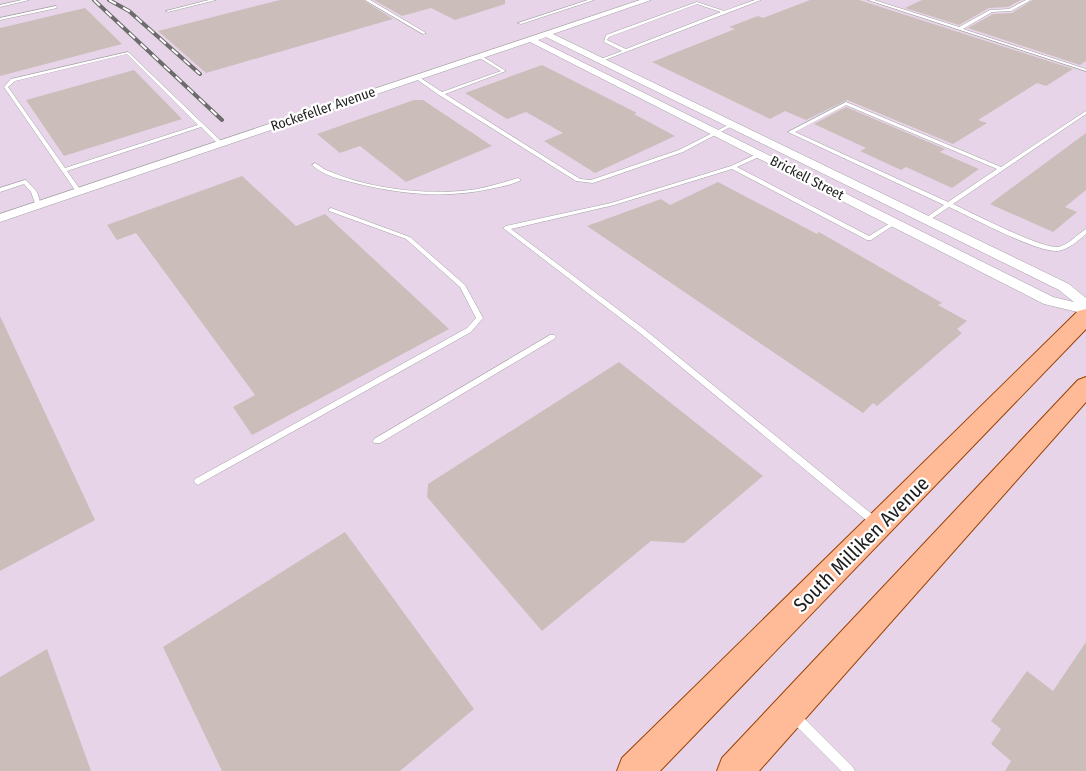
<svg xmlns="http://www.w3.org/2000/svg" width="1086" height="771" font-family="'Fira Sans Condensed',sans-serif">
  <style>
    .industrial { fill: #e8d4e9 }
    .building { fill: #cbbdb9 }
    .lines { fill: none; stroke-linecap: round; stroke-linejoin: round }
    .service-casing { stroke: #a2a2a2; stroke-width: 1 }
    .minor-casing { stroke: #a2a2a2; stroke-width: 1 }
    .primary-casing { stroke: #974100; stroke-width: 2 }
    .service { fill: #fff; fill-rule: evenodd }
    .minor { fill: #fff; fill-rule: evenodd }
    .primary { fill: #ffba98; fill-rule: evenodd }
    .rail-casing { stroke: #6c6c6c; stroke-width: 4 }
    .rail { stroke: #fff; stroke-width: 2; stroke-dasharray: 8; stroke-linecap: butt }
    .labels { text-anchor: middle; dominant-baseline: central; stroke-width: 4.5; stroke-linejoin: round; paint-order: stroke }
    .far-street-label { font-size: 14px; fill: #1e1e1e; stroke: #fff }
    .near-street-label { font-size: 20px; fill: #1e1e1e; stroke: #fff }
  </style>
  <rect width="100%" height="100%" fill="#efe8e3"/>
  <rect class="industrial" x="0" y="0" width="1086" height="771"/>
  <g class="building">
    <path d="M280,0H363L393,19L206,73L158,31Z"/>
    <path d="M374,0H505V4L455,20L431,8L402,16Z"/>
    <path d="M810,0H859L1073,69L1046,86L1037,83L978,120L987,123L953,144L847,100L806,120L785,111L770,119L652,62L735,29L729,27L758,16L763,18Z"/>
    <path d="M922,0H1021L1008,7L989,8L959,25L905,8Z"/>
    <path d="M1033,0H1086V61L1080,65L968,28L993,14L1012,13Z"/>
    <path d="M85,8L122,44L0,76V28Z"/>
    <path d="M542,65L637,113L634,114L675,136L595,173L544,141L563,133L526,112L507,119L465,93Z"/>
    <path d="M134,70L182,119L64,156L26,100Z"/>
    <path d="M414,100H423L492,146L406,182L360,146L340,153L317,134Z"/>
    <path d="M846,107L945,149L940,152L979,169L952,188L906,167L901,170L860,151L866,148L814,124Z"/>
    <path d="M1086,133V190L1065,207L1077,212L1053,232L990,204Z"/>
    <path d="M242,176L296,226L325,214L449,329L252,435L233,407L255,395L136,233L117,240L107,225Z"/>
    <path d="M718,182L817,234L819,232L942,303L938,305L967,321L957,329L962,333L877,406L873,403L863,413L587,226L661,199L670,205Z"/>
    <path d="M0,316L95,520L0,571Z"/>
    <path d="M619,362L763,476L684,543L651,541L542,631L427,497L428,484Z"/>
    <path d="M345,532L474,709L400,771H222L163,647Z"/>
    <path d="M1086,642V771H1005L1011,761L991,744L1001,729L991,721L1027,671L1053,691Z"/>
    <path d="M47,649L91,771H0V677Z"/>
  </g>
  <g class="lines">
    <g class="service-casing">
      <g id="service">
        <path d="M22,0H29L0,7V5Z"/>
        <path d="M209,0H216L168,12L166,11Z"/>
        <path d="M365,0H370L426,33L423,34Z"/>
        <path d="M588,0H594L521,24L518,23Z"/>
        <path d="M755,0H761L602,61L598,60L622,51L604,42L606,35L697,2L724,11ZM697,4L721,12L626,49L607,40L609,37Z"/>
        <path d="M868,0H874L959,27L990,10L1009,9L1026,0H1031L1011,11L992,12L963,29L1086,69V71Z"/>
        <path d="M56,6L57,8L0,20V18Z"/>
        <path d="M128,52L224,144L219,145L201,127L67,171L82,192L81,193H77L4,87L11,79ZM127,54L198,125L65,168L8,87L15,81Z"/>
        <path d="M480,55L506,71L445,94L580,179L591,180L679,150L730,124L734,125L683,152L593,183L576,181L439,95L415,78L419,77L442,92L501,71L478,57V56Z"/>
        <path d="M846,102L1001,167L1086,111V114L953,204C972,213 1042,249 1058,247C1069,245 1077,234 1086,229V234C1078,241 1069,249 1058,251C1037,253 971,217 949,207L928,221H924V219L944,205L788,132ZM846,105L997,169L948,202L795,132Z"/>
        <path d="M759,153L761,154V156L737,167L869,236L892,222H896L897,223L871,240H867L732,169L614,205L511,229L644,329L878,519L879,522L878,525L875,526L872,525L640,333L503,228L506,226L611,203L731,166Z"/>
        <path d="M315,163C320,166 325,170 331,172C373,190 433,196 477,189C491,186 505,182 518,178L521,180C512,185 500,187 490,189C444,199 399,194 355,183C340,179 324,176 312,165Z"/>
        <path d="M25,180L27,181L37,192L41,205L40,206H36L31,192L24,184L0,192V188Z"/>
        <path d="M331,208L410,237L465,285L483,318L471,332L201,483L198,485L195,483L194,481L195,479L467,328L476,318L460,287L406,239L329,211V209Z"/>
        <path d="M550,335H554L556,337L554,339L380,443H374L373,441L374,439Z"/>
        <path d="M795,712L799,713L853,767L855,771H841L791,721L790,717L791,713Z"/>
      </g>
    </g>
    <g class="minor-casing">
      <path id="minor" d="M640,0H651L553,34L1069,284L1086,298V314L1044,304L530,42L0,222V214ZM546,37L1059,290L1074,302L1053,297L538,40Z"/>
    </g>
    <g class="primary-casing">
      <g id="primary">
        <path d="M1086,309V329L660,771H617L622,758L1078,311Z"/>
        <path d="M1086,377V402L759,771H717L722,758L1078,380Z"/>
      </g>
    </g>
    <use href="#service" class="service"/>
    <use href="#minor" class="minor"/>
    <use href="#primary" class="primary"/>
    <g class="rail-casing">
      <g id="rail">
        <path d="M94,0L222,120"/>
        <path d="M109,0L129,11L200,74"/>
      </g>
    </g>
    <use href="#rail" class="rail"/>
  </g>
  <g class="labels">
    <g class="far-street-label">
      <text transform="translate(323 109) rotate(-19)">Rockefeller Avenue</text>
      <text transform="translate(807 178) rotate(27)">Brickell Street</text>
    </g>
    <g class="near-street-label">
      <text transform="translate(861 544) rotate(-45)">South Milliken Avenue</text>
    </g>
  </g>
</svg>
